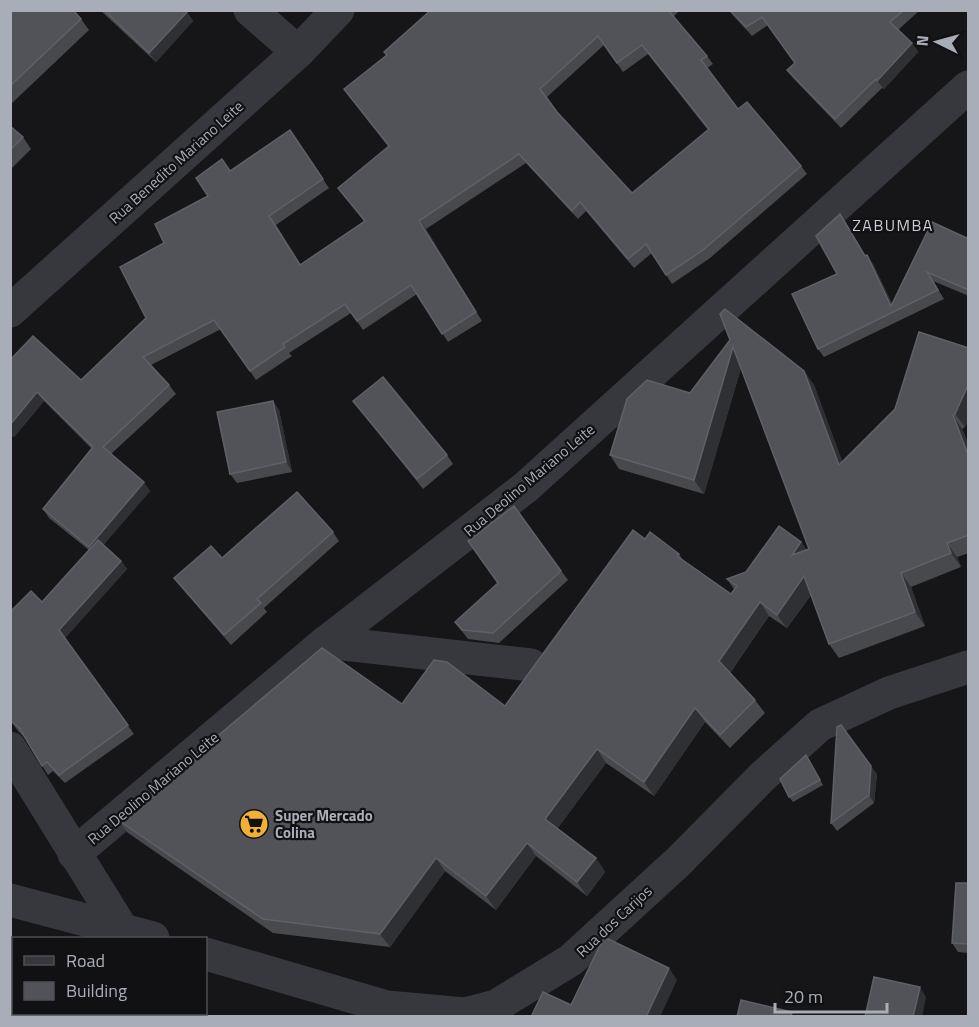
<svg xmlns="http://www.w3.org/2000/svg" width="979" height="1027" font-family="'Titillium Web',sans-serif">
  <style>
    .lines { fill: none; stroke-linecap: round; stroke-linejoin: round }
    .minor { stroke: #37383d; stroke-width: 33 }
    .wall { fill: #47494d; fill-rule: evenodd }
    .shaded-wall { fill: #2f3033 }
    .building { fill: #525359; stroke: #5f6168; stroke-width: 1.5; fill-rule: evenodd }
    .labels { text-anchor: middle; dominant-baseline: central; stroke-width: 4.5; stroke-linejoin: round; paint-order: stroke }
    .street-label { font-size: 15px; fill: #a8adb8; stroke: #111113 }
    .poi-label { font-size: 15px; font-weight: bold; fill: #a8adb8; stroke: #111113; text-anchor: start }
    .neighbourhood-label { font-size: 16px; letter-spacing: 1.5px; fill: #c9ccd4; stroke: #111113 }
  </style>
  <rect width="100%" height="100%" fill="#161618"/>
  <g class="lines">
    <g class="minor">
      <path d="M250,10L298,52"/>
      <path d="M10,311L298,52L338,10"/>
      <path d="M326,642L531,665"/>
      <path d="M10,748L122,929"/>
      <path d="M74,854L326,642L526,487L968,87"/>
      <path d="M10,900L153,938"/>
      <path d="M206,954L387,1007L465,1014L496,1006L571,960L678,862L762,777L820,725L889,693L968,667"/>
      <path d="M100,1016L103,1014"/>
    </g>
  </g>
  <g class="wall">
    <path d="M10,10L81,19L89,30L10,105Z"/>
    <path d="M100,10H185L193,21L156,62Z"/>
    <path d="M431,10H680L673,17L707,56L713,64L707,68L738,109L801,166L807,174L710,258L672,284L652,253L634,268L586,211L578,219L526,163L426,229L482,321L448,342L417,294L363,330L351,313L289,353L292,356L256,380L221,329L151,365L169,385L176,394L111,454L150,491L103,545L121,561L127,569L65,638L134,734L65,783L53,771L48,775L24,737L18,731L10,720L42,602L89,550L49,518L43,509L92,449L44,401L14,437L10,435V360L81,380L146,318L164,243L208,196L230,171L290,130L329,188L276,225L301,265L364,221L338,188L389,147L344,89L387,55L384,52ZM604,45L623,72L648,54L708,130L632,193L557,112L547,97Z"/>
    <path d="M728,10H920L898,30L912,43L918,52L884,89L882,88L841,128L793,78L787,70L795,63L768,25L752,36Z"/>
    <path d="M10,126L23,137L31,149L10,170Z"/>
    <path d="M932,222L969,239V296L933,281L944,299L824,357L818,349L837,274L846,223L865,256L873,264L892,304Z"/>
    <path d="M730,340L804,371L814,385L842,462L969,348V419L965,427L962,429L969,445V553L957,557L961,567L911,587L925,626L839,658L829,644L811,595L787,628L769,616L730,673L755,700L765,713L730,748L705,722L654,796L606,763L557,829L596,858L605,872L587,896L536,856L496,910L445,871L390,947L273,933L128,833L118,820L402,704L505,706L645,539L679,554L683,560L731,594L734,589L727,579L746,572L801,542L806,549H809L741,368L704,494L619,469L610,455L690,393Z"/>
    <path d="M273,401L279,410L292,472L237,483L230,474Z"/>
    <path d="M353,401L447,455L453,464L423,489Z"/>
    <path d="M514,506L568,580L499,643L468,639L455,622L498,583Z"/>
    <path d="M333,532L339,541L264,608L267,612L231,645L181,587L174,578L222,558Z"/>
    <path d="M806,755L823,785L793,802L789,797Z"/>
    <path d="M877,774L874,803L837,831L831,823Z"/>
    <path d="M969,883V953L958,952L952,943Z"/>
  </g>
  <g class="shaded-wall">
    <path d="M187,12L193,21L156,62L149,53Z"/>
    <path d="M912,43L918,52L884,89L877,81Z"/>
    <path d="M840,214L846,223L871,265L865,256Z"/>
    <path d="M419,221L426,229L482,321L476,312Z"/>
    <path d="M867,255L873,264L896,311L891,306Z"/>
    <path d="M733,347L743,361L704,494L694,480Z"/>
    <path d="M804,371L814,385L849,479L839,465Z"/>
    <path d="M969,383V419L965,427L955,414Z"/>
    <path d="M37,392L44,401L14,437L10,433V425Z"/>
    <path d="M273,401L279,410L292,472L286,462Z"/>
    <path d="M953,415L962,429L969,445V457Z"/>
    <path d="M144,482L150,491L95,555L89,547Z"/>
    <path d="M801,542L811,556L792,555Z"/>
    <path d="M947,543L957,557L961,567L951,553Z"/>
    <path d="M121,561L127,569L65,638L59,630Z"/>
    <path d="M901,573L911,587L925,626L915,612Z"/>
    <path d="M804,576L814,590L787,628L777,615Z"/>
    <path d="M760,602L769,616L728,675L719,661Z"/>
    <path d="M695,708L705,722L654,796L644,782Z"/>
    <path d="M597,749L606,763L554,833L545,819Z"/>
    <path d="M871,766L877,774L874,803L869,795Z"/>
    <path d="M527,843L536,856L496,910L486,896Z"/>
    <path d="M436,858L445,871L390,947L380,934Z"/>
    <path d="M596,858L605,872L587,896L577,882Z"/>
    <path d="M669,968L677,980L660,1017H646Z"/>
    <path d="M920,987L926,997L922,1017H913Z"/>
  </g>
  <g class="building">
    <path d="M10,10H73L81,19L10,86Z"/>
    <path d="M104,10H185L187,12L149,53Z"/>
    <path d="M431,10H668L707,56L701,60L738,109L747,102L801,166L703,250L666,275L646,244L628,259L580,202L572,211L519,154L419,221L476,312L442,334L411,285L357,321L345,304L283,344L285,347L250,371L214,320L143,357L169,385L103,447L144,482L89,547L43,509L93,447L37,392L10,425V360L33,336L81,380L146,318L120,267L164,243L155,224L208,196L196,178L222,159L230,171L290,130L323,179L269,216L300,265L365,221L338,188L389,146L344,89L387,55L384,52ZM598,36L617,63L642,45L709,129L632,193L557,112L540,89Z"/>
    <path d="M730,10H904L890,22L912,43L877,81L876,79L835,119L787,70L795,63L762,17L746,27Z"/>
    <path d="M10,126L23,137L10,150Z"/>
    <path d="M840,214L865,256L867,255L891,306L932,222L969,239V290L927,272L938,290L818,349L792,294L837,274L816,236Z"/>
    <path d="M725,309L804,371L839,465L895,409L919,332L969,348V383L955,414L953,415L969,457V535L947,543L951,553L901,573L915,612L829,644L804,576L777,615L760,602L719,661L755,700L720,735L695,708L644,782L597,749L545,819L596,858L577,882L527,843L486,896L436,858L380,934L263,919L118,820L322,648L402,704L434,660L447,662L505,706L633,530L645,539L650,532L679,554L677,556L731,594L737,586L727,579L746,572L779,526L801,542L792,555L809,549L733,347L694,480L610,455L627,399L647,380L690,393L730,340L720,314Z"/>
    <path d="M383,377L447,455L417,479L353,401Z"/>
    <path d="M273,401L286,462L230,474L217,412Z"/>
    <path d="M297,492L333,532L257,599L261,603L224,635L174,578L211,546L222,558Z"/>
    <path d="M514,506L561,571L493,633L462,630L455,622L498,583L468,541Z"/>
    <path d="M98,540L121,561L59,630L128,725L59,775L47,762L42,766L20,729L10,720V612L31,591L42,602Z"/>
    <path d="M841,725L871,766L869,795L831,823L837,727Z"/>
    <path d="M806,755L820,780L789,797L780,779Z"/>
    <path d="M956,883H969V944L952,943Z"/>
    <path d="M604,937L669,968L646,1017H531L543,992L571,1005Z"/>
    <path d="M874,977L920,987L913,1017H865Z"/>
    <path d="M741,1000L792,1012L791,1017H737Z"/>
    <path d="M145,1014H191L194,1017H143Z"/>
  </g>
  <defs>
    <g id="supermarket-disc" transform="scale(1.5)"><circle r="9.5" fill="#f2b134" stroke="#111113"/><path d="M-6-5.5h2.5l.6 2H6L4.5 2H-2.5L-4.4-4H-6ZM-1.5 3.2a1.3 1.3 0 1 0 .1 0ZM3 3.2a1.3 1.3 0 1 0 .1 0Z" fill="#111"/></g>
  </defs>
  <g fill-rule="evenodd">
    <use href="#supermarket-disc" x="254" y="824"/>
  </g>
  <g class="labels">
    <g class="street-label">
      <text transform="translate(176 162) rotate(-42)">Rua Benedito Mariano Leite</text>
      <text transform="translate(529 480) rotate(-40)">Rua Deolino Mariano Leite</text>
      <text transform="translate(153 788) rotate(-40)">Rua Deolino Mariano Leite</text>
      <text transform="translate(614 921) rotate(-43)">Rua dos Carijos</text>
    </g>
    <g class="poi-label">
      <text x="275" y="815">Super Mercado<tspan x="275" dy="17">Colina</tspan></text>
    </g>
    <g class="neighbourhood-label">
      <text x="893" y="225">ZABUMBA</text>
    </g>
  </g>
  <rect width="979" height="1027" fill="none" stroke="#a8adb8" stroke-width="24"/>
  <rect x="12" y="937" width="195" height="78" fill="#111113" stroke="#4d4f55" stroke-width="1.5"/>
  <rect x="24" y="956" width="30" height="9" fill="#37383d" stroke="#4d4f55" stroke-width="1.5"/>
  <text x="66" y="967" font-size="18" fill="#a8adb8">Road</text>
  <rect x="24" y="982" width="30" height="18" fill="#525359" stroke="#4d4f55" stroke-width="1.5"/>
  <text x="66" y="997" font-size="18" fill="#a8adb8">Building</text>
  <g transform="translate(937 42) rotate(275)" stroke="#111113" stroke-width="4.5" paint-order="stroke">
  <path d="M0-4.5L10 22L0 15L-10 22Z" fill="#a8adb8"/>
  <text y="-9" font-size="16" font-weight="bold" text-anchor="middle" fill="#a8adb8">N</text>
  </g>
  <path d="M775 1003v9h112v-9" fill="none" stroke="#a8adb8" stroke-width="3"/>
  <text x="784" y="1003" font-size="18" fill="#a8adb8" stroke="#111113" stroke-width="4.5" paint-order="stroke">20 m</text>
</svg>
